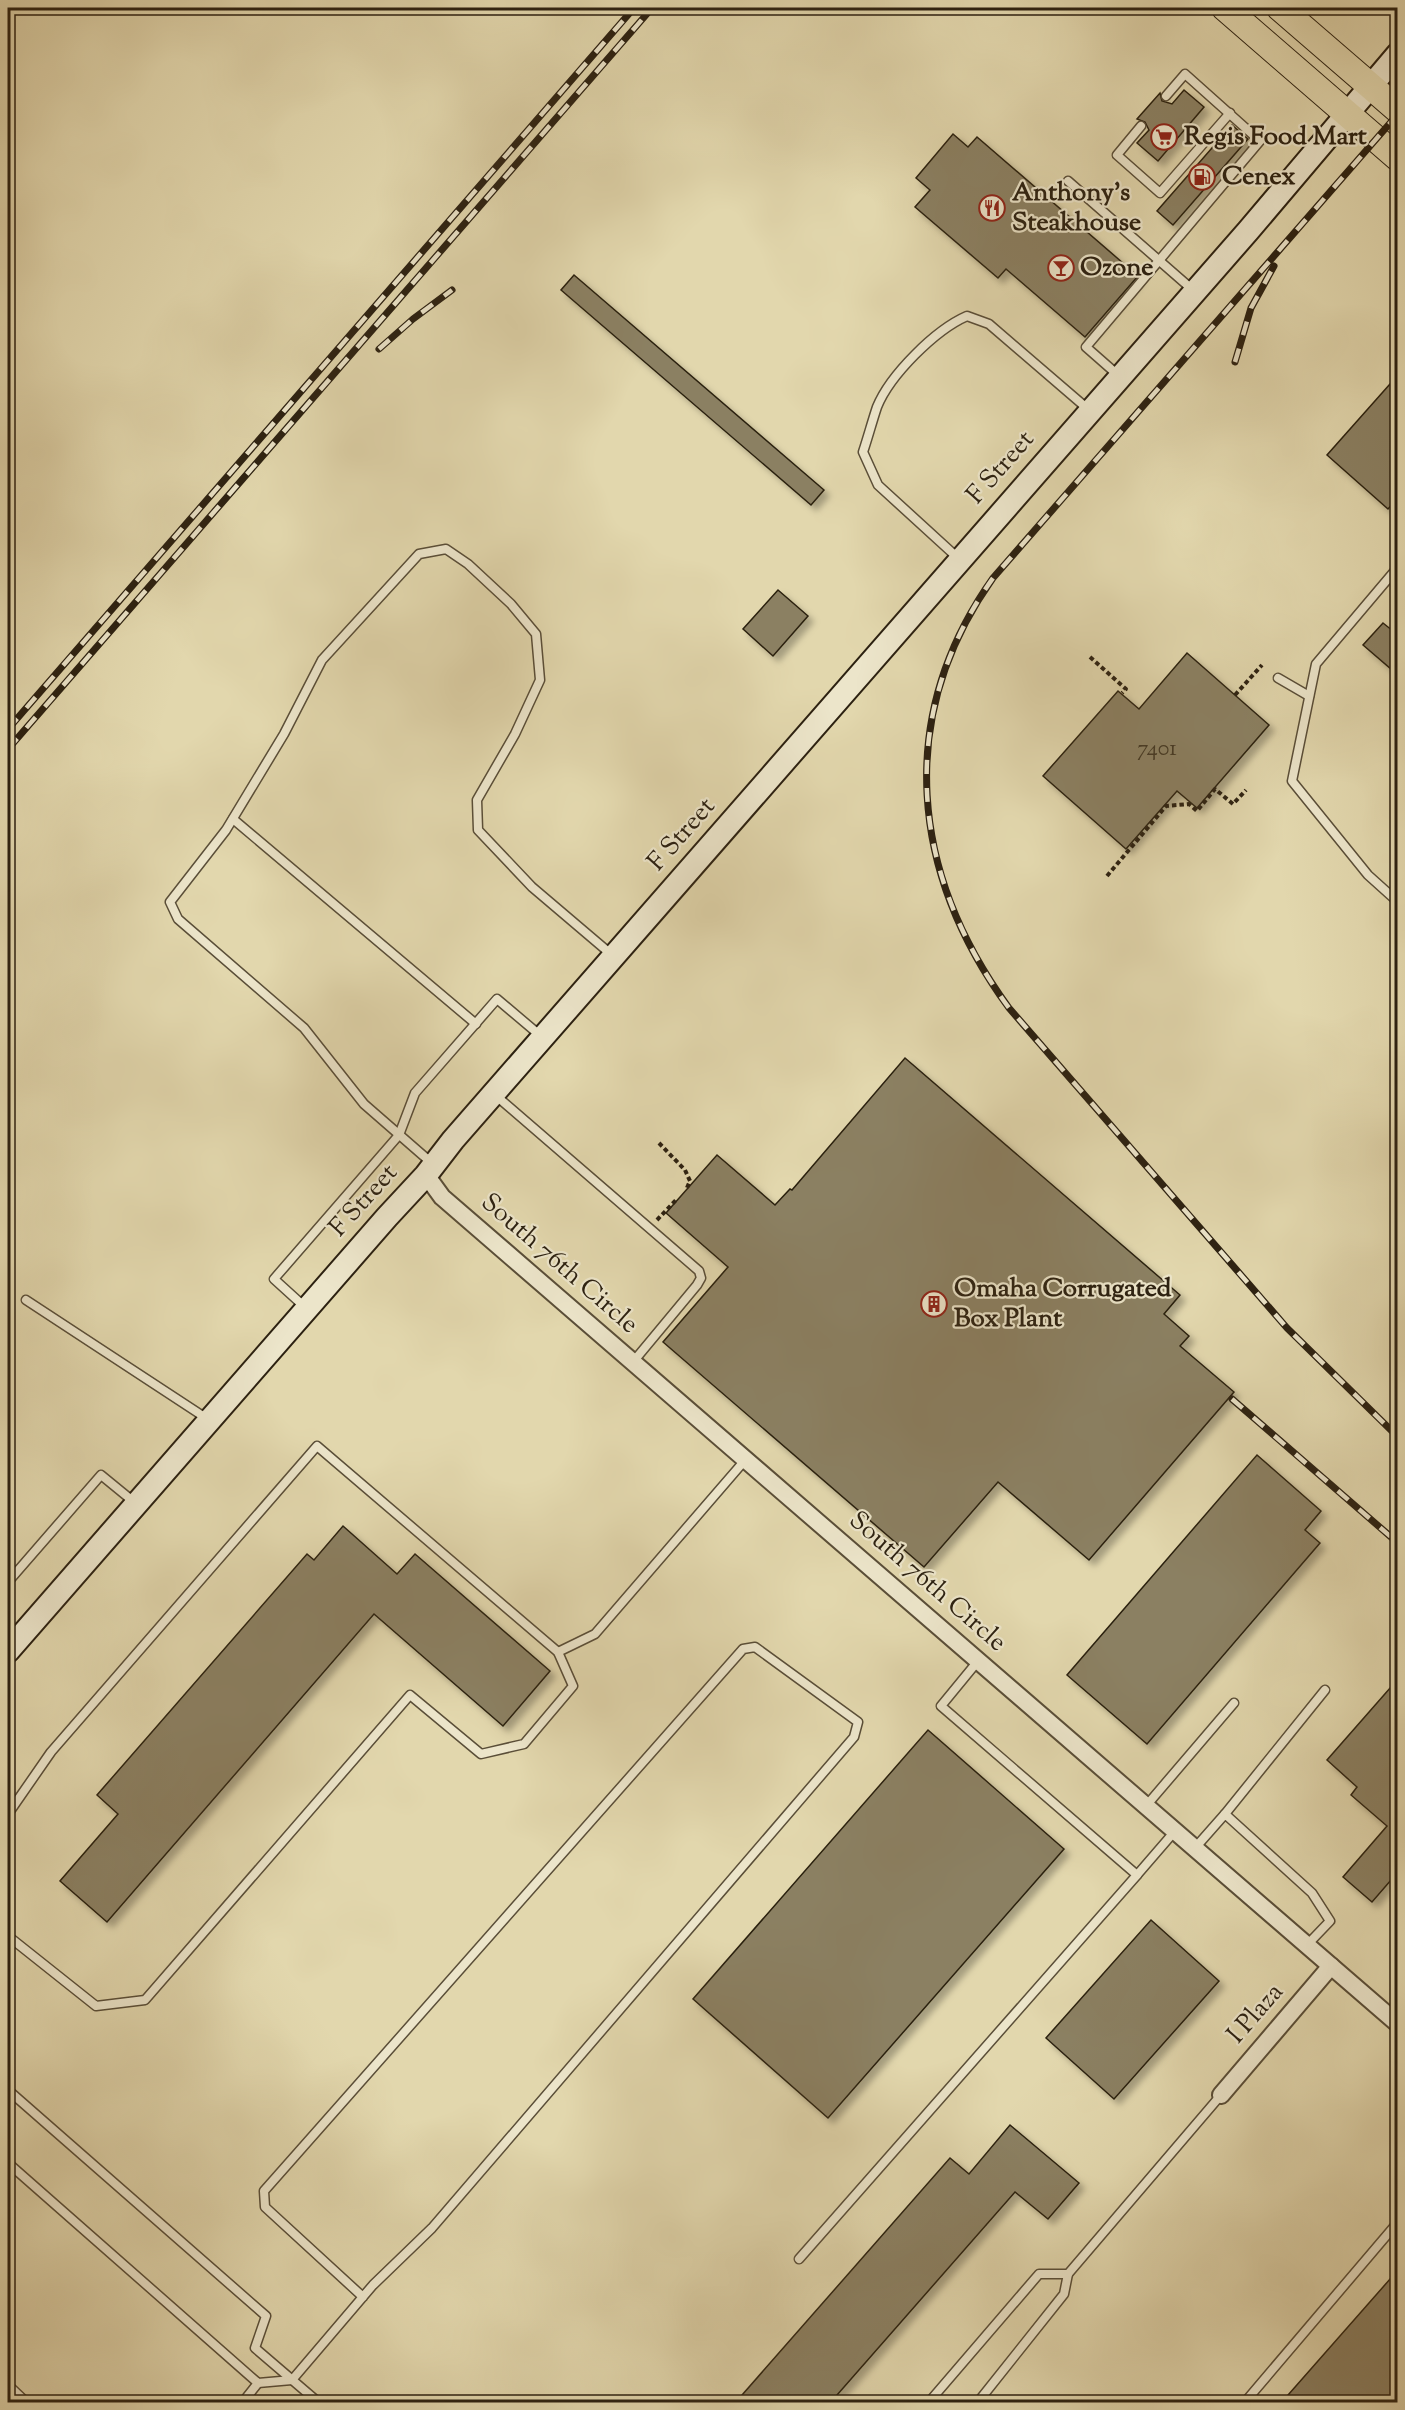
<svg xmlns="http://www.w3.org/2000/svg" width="1405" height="2410" font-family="'Sorts Mill Goudy',serif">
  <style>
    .building { fill: #8b8062; stroke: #2c2111; stroke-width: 1.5; filter: url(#shadow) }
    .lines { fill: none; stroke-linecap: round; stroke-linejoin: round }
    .lane-casing { stroke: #5a4e38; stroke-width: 11 }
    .street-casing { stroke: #5a4e38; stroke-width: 20 }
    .secondary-casing { stroke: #2c2111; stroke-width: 26 }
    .primary-casing { stroke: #2c2111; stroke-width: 28 }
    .path { stroke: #2c2111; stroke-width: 4; stroke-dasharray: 4.5 3; stroke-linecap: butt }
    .lane { stroke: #ece5ca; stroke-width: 8 }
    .street { stroke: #ece5ca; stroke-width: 16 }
    .secondary { stroke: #ece5ca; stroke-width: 22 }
    .primary { stroke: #e2d7ad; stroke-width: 26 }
    .rail-casing { stroke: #2c2111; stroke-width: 7 }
    .rail { stroke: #ece5ca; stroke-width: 4.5; stroke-dasharray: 14; stroke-linecap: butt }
    .labels { text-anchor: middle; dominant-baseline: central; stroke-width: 4.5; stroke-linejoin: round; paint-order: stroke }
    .number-label { font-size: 22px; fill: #443925 }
    .poi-label { font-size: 26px; font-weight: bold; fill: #2c2111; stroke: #ece5ca; text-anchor: start }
    .street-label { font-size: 26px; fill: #2c2111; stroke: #ece5ca }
  </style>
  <defs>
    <filter id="shadow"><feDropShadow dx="5.5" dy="5.5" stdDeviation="3" flood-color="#0004"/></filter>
  </defs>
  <rect width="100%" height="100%" fill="#e2d7ad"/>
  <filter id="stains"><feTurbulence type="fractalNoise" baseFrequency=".00333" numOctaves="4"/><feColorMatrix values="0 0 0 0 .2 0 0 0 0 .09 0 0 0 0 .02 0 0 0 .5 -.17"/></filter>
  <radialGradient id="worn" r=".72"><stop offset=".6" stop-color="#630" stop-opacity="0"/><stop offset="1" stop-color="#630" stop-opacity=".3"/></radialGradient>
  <g class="building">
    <path d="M1184,90L1204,107L1158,161L1137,143L1149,130L1145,122L1137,119L1160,93L1162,101L1172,104Z"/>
    <path d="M1232,125L1248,139L1173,225L1157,211Z"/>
    <path d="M953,134L968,147L977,137L1138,276L1085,337L1006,269L998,278L915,207L930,190L916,178Z"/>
    <path d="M574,275L824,490L811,505L561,290Z"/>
    <path d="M1398,375V498L1388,509L1327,455Z"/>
    <path d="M778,590L808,616L773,656L743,629Z"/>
    <path d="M1383,623L1398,635V675L1363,645Z"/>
    <path d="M1187,653L1269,725L1197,808L1177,791L1126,849L1043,776L1118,691L1139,709Z"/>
    <path d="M905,1058L1180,1295L1164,1314L1189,1336L1180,1346L1234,1392L1089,1560L998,1482L924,1567L663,1342L728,1267L666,1213L717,1155L775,1205L790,1189L792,1190Z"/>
    <path d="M1257,1455L1321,1511L1305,1530L1320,1543L1147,1744L1067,1675Z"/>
    <path d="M343,1526L397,1574L415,1554L550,1671L503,1726L374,1614L107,1922L60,1881L118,1814L97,1795L307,1554L314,1560Z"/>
    <path d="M1398,1679V1872L1372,1902L1343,1877L1387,1826L1351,1795L1357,1787L1327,1760Z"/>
    <path d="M928,1730L1064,1849L828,2118L693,1999Z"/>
    <path d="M1151,1920L1219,1981L1114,2099L1046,2038Z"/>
    <path d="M1010,2125L1079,2183L1048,2219L1015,2192L830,2403H735L950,2158L969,2174Z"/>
    <path d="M1398,2270V2403H1281Z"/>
  </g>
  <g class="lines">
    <g class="lane-casing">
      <g id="lane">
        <path d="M1141,126L1117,155L1160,193L1230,113"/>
        <path d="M1068,181L1194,291"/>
        <path d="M1119,376L1086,347L1260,141L1185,74L1166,96"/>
        <path d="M959,559L878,485L863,452C868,437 872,422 877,407C890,375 935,330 967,316L989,324L1089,410"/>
        <path d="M1398,567L1316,664L1292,781L1368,875L1398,902"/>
        <path d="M1278,678L1309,696"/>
        <path d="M233,819L476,1024"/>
        <path d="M494,1094L699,1271L701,1278L697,1285L633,1362"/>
        <path d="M434,1165L364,1104L304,1028L178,919L170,902L226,830L284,734L322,660L419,554L446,549L468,564L511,604L536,634L540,680L515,734L477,800L478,830L532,887L612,955"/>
        <path d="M26,1300L209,1420"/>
        <path d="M307,1309L274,1279L399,1135L415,1093L497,999L542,1037"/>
        <path d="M8,1582L101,1475L134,1502"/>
        <path d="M558,1652L595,1634L746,1459"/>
        <path d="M1146,1806L1234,1703"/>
        <path d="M8,1814L51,1752L317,1446L558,1652L573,1686L524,1744L481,1754L410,1695L145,2000L96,2006L8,1936"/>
        <path d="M1225,1814L1325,1690"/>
        <path d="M1195,1848L1225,1814L1312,1893L1330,1921L1307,1945"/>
        <path d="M1137,1875L1175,1831"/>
        <path d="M8,2090L266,2316L255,2348L318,2402"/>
        <path d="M8,2163L258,2383L292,2380L373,2285L432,2228L854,1737L858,1722L755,1647L743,1649L264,2191L265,2207L363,2297"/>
        <path d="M799,2259L1137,1875L941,1706L978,1661"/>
        <path d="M8,2385L26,2402"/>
        <path d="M243,2402L258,2383"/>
        <path d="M929,2402L1039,2274H1068L1221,2095"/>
        <path d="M978,2402L1064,2294L1068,2274"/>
        <path d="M1245,2402L1398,2222"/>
      </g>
    </g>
    <g class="street-casing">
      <g id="street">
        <path d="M426,1175L442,1197L1398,2024"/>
        <path d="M1221,2095L1331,1966"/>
      </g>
    </g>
    <g class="secondary-casing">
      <path id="secondary" d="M8,1651L387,1217L426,1175L453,1140L1248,231L1398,54"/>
    </g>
    <g class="primary-casing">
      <g id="primary">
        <path d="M1225,8L1398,158"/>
        <path d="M1280,8L1398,110"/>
      </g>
    </g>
    <g class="path">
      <path d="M1090,657L1126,689L1122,693"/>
      <path d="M1235,695L1262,665"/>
      <path d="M1107,876L1166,806L1189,804L1197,811L1215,789L1233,804L1246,790"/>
      <path d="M659,1143L685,1170L690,1181L686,1190"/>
      <path d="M657,1220L676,1200"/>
    </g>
    <use href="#lane" class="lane"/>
    <use href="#street" class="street"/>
    <use href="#secondary" class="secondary"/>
    <use href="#primary" class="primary"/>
    <g class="rail-casing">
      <g id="rail">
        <path d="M1398,114L993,578C894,718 911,874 1009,1008L1287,1328L1398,1437"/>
        <path d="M379,349L413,319L452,290"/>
        <path d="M1235,362L1251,308L1274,266"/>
        <path d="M8,729L634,8"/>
        <path d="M8,749L652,8"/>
        <path d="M1232,1399L1398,1543"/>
      </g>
    </g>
    <use href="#rail" class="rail"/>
  </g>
  <defs>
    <g id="supermarket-ring" transform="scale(1.35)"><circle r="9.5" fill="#ece5ca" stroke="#8f2418" stroke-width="1.5"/><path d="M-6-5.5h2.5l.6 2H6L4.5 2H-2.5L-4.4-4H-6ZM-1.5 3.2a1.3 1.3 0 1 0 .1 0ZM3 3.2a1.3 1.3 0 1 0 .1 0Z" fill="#8f2418"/></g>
    <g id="fuel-ring" transform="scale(1.35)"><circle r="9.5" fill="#ece5ca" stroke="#8f2418" stroke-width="1.5"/><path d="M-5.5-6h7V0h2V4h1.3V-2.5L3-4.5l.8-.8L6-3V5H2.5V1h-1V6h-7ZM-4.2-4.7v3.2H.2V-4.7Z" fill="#8f2418"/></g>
    <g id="restaurant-ring" transform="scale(1.35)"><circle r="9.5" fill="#ece5ca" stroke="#8f2418" stroke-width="1.5"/><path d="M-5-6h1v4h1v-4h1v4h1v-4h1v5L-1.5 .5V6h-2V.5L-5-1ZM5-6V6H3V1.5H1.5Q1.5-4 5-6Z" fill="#8f2418"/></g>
    <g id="bar-ring" transform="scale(1.35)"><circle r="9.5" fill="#ece5ca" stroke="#8f2418" stroke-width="1.5"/><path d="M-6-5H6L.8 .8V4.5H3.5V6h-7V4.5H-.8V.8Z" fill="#8f2418"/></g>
    <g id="building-ring" transform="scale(1.35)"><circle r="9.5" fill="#ece5ca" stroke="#8f2418" stroke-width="1.5"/><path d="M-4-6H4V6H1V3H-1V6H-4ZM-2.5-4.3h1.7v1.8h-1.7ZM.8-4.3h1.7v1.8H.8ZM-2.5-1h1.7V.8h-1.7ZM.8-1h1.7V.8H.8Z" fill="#8f2418"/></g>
  </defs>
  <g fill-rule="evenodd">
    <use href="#supermarket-ring" x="1164" y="137"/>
    <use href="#fuel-ring" x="1202" y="177"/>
    <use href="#restaurant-ring" x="992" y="208"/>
    <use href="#bar-ring" x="1061" y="268"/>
    <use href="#building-ring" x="934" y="1304"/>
  </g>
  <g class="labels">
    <g class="number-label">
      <text x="1157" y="750">7401</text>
    </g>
    <g class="poi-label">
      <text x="1184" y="137">Regis Food Mart</text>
      <text x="1222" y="177">Cenex</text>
      <text x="1012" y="193">Anthony's<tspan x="1012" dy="30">Steakhouse</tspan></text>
      <text x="1080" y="268">Ozone</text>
      <text x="954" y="1289">Omaha Corrugated<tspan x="954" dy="30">Box Plant</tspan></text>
    </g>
    <g class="street-label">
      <text transform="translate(1001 468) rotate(-49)">F Street</text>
      <text transform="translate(682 835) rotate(-49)">F Street</text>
      <text transform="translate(364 1201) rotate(-48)">F Street</text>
      <text transform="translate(559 1264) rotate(41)">South 76th Circle</text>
      <text transform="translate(927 1582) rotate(41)">South 76th Circle</text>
      <text transform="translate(1256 2014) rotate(-49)">I Plaza</text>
    </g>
  </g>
  <rect width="1405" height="2410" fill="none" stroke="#e2d7ad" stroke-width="30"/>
  <rect x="9" y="9" width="1387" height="2392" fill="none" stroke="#2c2111" stroke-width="3"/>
  <rect x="15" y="15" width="1375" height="2380" fill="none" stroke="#2c2111" stroke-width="1.5"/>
  <rect width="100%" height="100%" filter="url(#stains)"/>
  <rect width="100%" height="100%" fill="url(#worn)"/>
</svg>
